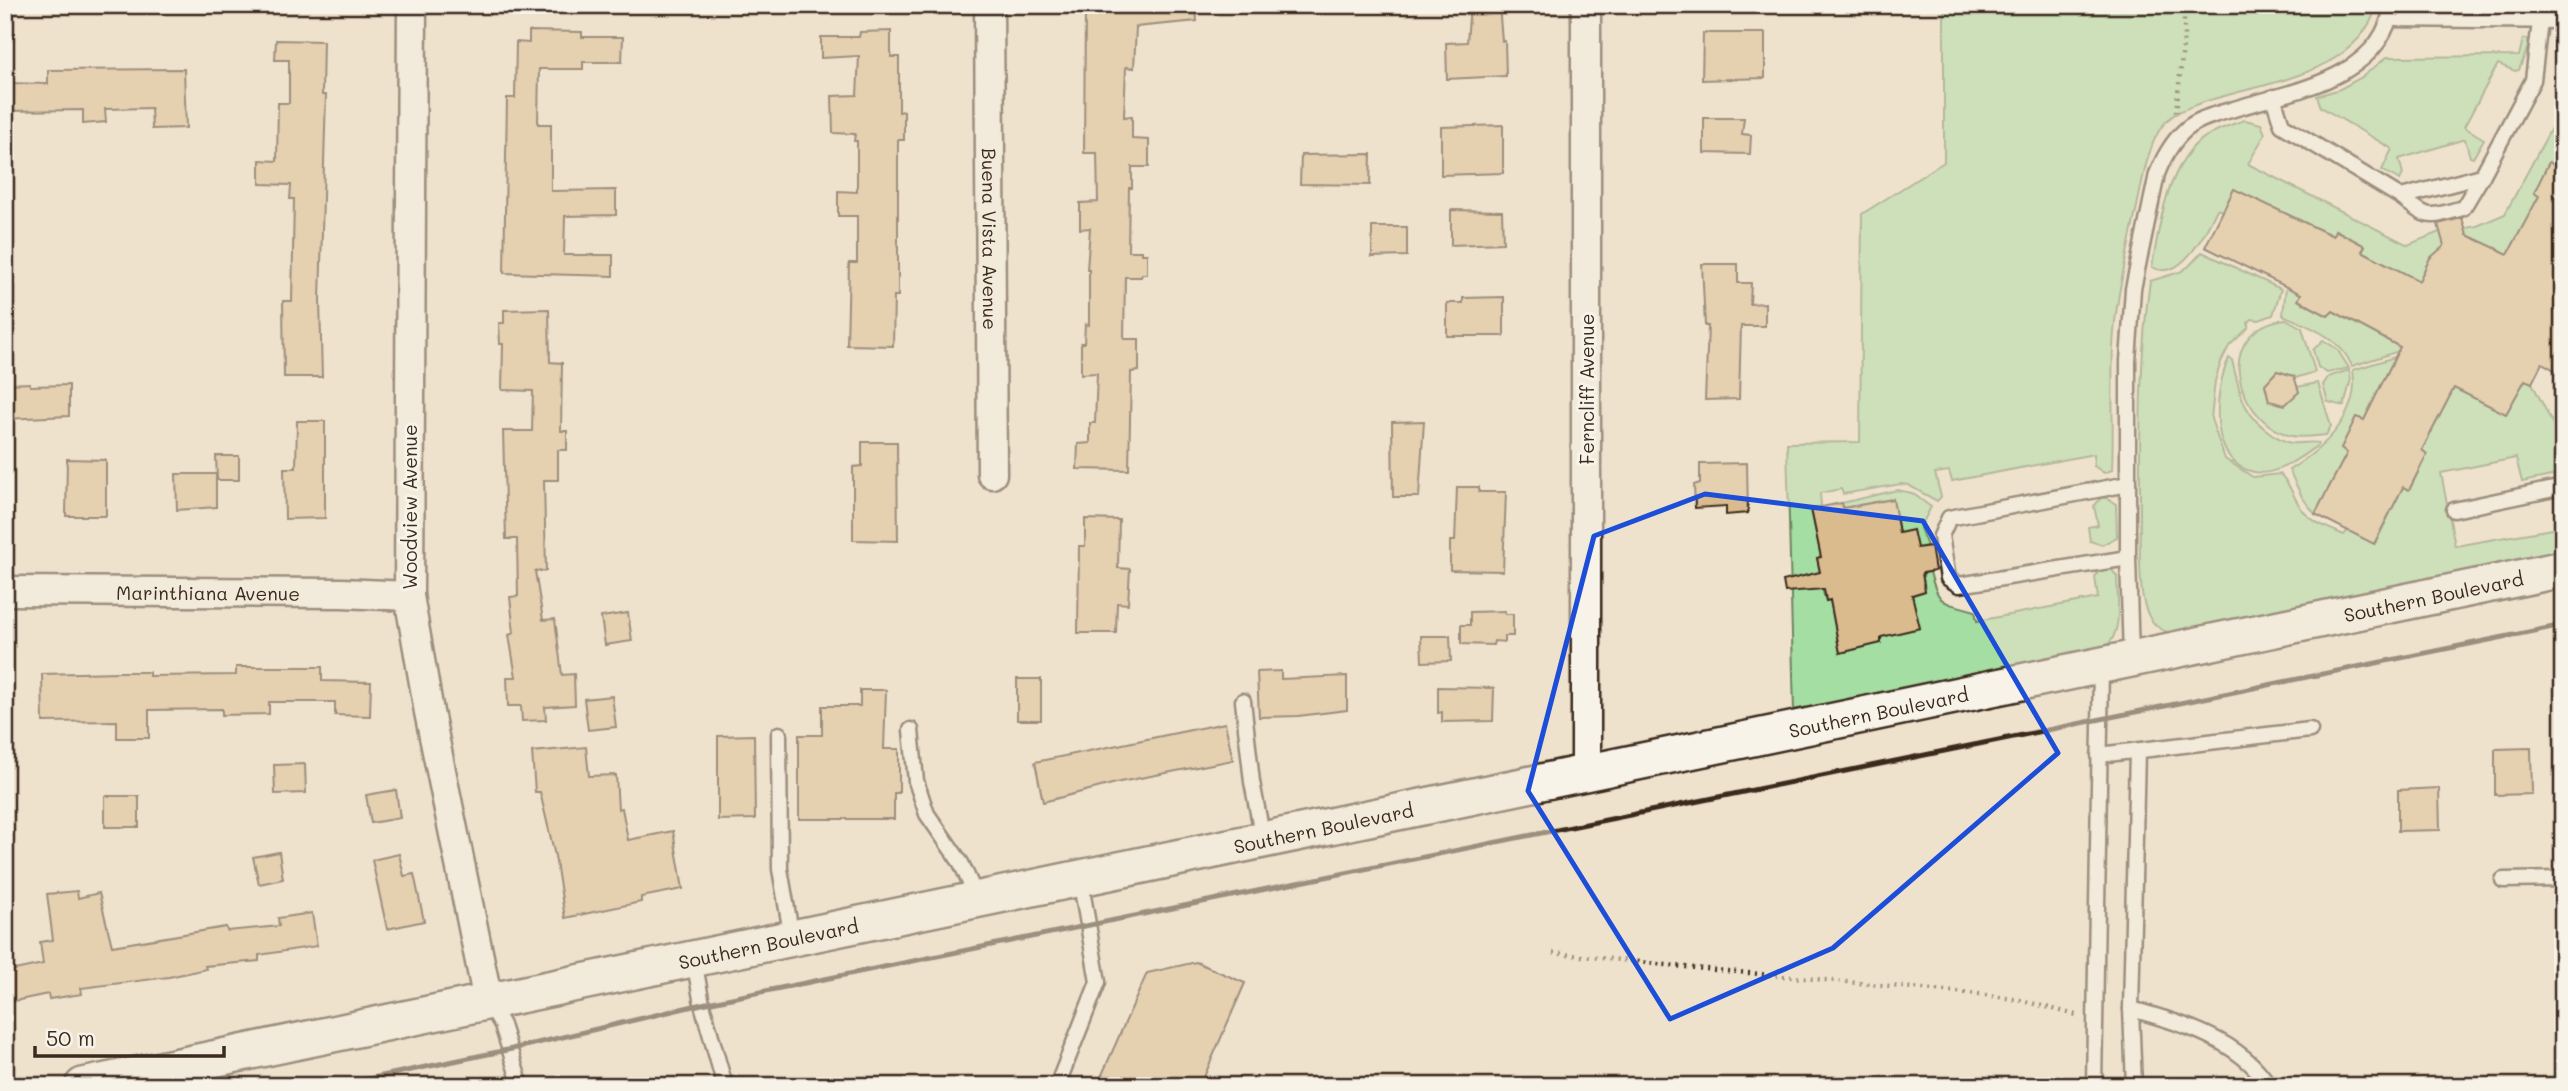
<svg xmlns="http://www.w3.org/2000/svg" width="2568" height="1091" font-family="Mali,sans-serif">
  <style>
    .green { fill: #a4dea3; stroke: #708460; stroke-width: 2 }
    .building { fill: #dabb8d; stroke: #3b2a1e; stroke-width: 2 }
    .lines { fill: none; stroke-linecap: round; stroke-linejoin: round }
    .service-casing { stroke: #3b2a1e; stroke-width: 19 }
    .minor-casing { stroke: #3b2a1e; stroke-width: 33 }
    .tertiary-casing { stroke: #3b2a1e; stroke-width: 40 }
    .path { stroke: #3b2a1e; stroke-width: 4.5; stroke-dasharray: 2 5; stroke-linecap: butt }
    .service { stroke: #f7f3e8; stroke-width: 14 }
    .minor { stroke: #f7f3e8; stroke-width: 28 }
    .tertiary { stroke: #f7f3e8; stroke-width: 35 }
    .rail { stroke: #3b2a1e; stroke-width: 5 }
    .marked { fill: none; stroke: #1d4ed8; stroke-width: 5; stroke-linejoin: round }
    .labels { text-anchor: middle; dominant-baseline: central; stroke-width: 6; stroke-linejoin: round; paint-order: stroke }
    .street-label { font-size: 19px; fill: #3b2a1e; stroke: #f7f3e8 }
  </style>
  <rect width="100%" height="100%" fill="#eee2cd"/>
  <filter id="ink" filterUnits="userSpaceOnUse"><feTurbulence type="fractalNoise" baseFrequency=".0143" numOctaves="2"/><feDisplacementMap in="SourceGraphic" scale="14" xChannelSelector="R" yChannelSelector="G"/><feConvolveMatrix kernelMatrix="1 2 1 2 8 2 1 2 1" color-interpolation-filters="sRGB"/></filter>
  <g filter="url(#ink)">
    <g class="green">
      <path d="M1944,5H2118L2119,10L2377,5C2357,76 2263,82 2204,102C2190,107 2173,112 2163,125C2147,146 2143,180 2137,206C2128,252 2115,299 2113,347C2111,388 2114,429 2112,470L2104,473L2094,466V454L1952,481L1949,471L1935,473L1941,497L1937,501L1908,485L1901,484L1843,494L1841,489L1820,493L1821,507L1811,509L1821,557L1817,558L1820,572L1817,573L1826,601L1830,600L1840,653L1881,643V637L1919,628L1912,595L1925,591L1922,574L1930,572C1939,608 1944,601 1975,611L1977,621L2098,598L2095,577L2101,568L2112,570L2117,576C2117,597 2124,634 2105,647L1794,711L1787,443L1860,442L1862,214L1944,162Z"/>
      <path d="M2523,39H2527L2529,44L2519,70L2515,71L2498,64L2464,127L2484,139L2473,158L2470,157L2465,139L2399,159L2403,174L2400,180L2382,170L2392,149L2321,107L2317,96L2340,89L2362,77L2387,57L2519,56Z"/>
      <path d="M2563,106V151L2555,166L2549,163L2534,193L2539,196L2508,254L2462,233L2461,229L2477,226L2505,214Z"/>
      <path d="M2245,120L2261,124L2265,134L2248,164L2408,245L2444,230L2449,247L2430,258L2419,281L2362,251L2364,246L2336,230L2333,236L2234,189L2223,211L2217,209C2208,229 2181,284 2152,267C2159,228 2165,180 2192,148C2204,134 2229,125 2245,120Z"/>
      <path d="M2202,252L2281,289L2273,315L2259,320L2252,319L2248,323V328L2229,346L2221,362L2215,381L2211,419L2225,459L2253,477L2280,474C2290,483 2293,497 2301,508C2310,522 2329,528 2344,535L2348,530L2375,544L2403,487L2410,489L2427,454L2422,450L2454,388L2506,414L2525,380L2532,383L2563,444V463L2556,475L2522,482L2516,458L2441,473L2455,546L2563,527V552L2170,633C2154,628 2148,618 2144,603C2138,582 2140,534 2140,511C2140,434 2139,357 2150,281L2180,272L2189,266Z"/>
      <path d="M2286,287L2301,294L2299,301L2328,316L2333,311L2400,347L2399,351L2352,366C2340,337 2310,327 2283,315Z"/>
      <path d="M2286,319L2302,328L2315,372L2295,378L2294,376L2277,371L2265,385L2269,401L2297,387L2318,383L2331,426L2326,435C2314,436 2300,439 2288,435C2233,416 2213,329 2286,319Z"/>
      <path d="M2323,340L2337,349L2349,368L2327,373L2318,367L2313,350Z"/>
      <path d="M2395,357L2364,420L2356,417L2342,448L2347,453L2315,514L2302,497L2289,470C2323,449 2361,415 2353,370Z"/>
      <path d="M2229,358L2232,360C2240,393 2242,414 2272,434C2279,438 2284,442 2292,443C2301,444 2310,441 2319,443L2318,445C2301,457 2276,477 2254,472C2207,463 2214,390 2229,358Z"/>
      <path d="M2349,370L2351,379L2344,406L2328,402L2323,385L2328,377Z"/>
      <path d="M1897,490L1912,493L1931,507L1920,528L1927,546L1917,548L1899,533L1893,499L1843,508L1842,503Z"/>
      <path d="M2101,498H2106L2116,504L2117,537L2102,545L2090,541L2088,527L2098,525L2094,506Z"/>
    </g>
    <g class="building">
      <path d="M1085,5L1196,8L1197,21L1136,27L1134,68L1126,67L1124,117L1132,116V139L1149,140V167H1132V188H1129L1128,251H1142V254H1147V274H1142L1141,277H1125L1124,339H1139V371L1131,372L1129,470L1077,469L1078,444L1090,443V423H1095L1097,373L1081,374V343H1084L1085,324L1089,325V270H1087L1090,228L1080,229V203L1098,202L1097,153H1084Z"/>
      <path d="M1470,5H1499L1502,41H1505L1506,76L1447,79L1446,43L1467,42Z"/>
      <path d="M529,31L582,32V37H623L622,62H583V69H539L538,124H551V191L616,190V215L565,216L564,255H613V276L504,273L507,98H515L516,42L529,43Z"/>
      <path d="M891,31V57H899V112L904,111V140H898V296H894L893,346L847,345L849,263H857V216H838V191L857,192V141H854L855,134L833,133L832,96L857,95L859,56L821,58V37H859L860,32Z"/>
      <path d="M1703,33H1765V78L1702,80Z"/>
      <path d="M276,40L323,41L322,95H326L320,300L322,377H284L283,301H292L294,199H290L291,185L260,184V160L277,161L278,103H289V60H275Z"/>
      <path d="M184,69L186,128L152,129L151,108L105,109L106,122L83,124V110L5,111V83L48,84V70Z"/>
      <path d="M1704,118H1744L1742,134L1751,135L1750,154L1704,153Z"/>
      <path d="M1503,125V173L1441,175V127Z"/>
      <path d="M1371,154L1370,185L1300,184L1301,155Z"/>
      <path d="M2549,162L2563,171V375L2542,363L2532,383L2525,380L2506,414L2454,388L2422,450L2427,454L2409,490L2403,487L2374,544L2315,514L2347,453L2341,448L2356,417L2364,420L2400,347L2333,311L2328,316L2298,300L2301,294L2205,247L2234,189L2333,236L2335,230L2365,246L2362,251L2419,281L2430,258L2444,246L2438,224L2462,218L2467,235L2508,254L2539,196L2534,193Z"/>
      <path d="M1451,210L1502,211L1503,243L1451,245Z"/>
      <path d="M1372,227H1407V256L1372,257Z"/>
      <path d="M1702,264H1738V283H1751L1750,304L1765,303V326H1741L1739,399L1705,400L1708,326H1705Z"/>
      <path d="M1504,297V336H1447V303H1463V298Z"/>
      <path d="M549,309L550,362L562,363L561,431H567V450H558V480H544L546,571H535L543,620L555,619L562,675L574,674L575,705L545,707L546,720L522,721L521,706H508L507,677H516L509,635L514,633L510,597L518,596L517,539H506L503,431H532L533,391L502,390L503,344H500L499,323H504V310Z"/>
      <path d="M2277,371L2294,376L2299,392L2285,405L2269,401L2265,384Z"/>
      <path d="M30,383V386L69,385V416L5,419V384Z"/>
      <path d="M297,421H325V518L285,519L284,468H296Z"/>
      <path d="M1424,421L1419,497H1393L1392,422Z"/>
      <path d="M862,442H897L898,541L853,540V467L862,466Z"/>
      <path d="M216,456H239V480H217Z"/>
      <path d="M67,459L106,460V516H66Z"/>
      <path d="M1747,463L1748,513L1726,515V506L1695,508L1694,485L1700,483V464Z"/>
      <path d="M176,474H216V507L177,510Z"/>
      <path d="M1457,487H1479V492H1506L1503,571L1450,570V541H1455Z"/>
      <path d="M1893,499L1899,533L1913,530L1917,548L1931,546L1935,571L1922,573L1925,591L1912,595L1920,628L1881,637V643L1840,653L1830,600L1826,601L1824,589L1785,592L1783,581L1820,572L1817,558L1821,557L1811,509L1842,503L1843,508Z"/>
      <path d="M1085,519L1119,520L1118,568L1130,569L1128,604L1117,603L1116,633H1078L1079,546H1085Z"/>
      <path d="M1505,611V614H1513V636H1505V642L1494,641L1493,645L1461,644V625H1470V612Z"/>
      <path d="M628,613L632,641L605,645L601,617Z"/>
      <path d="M1421,636H1450L1451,661L1422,662Z"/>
      <path d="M236,667H322V681L371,682L370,716L335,715V702H269V714L222,715V709L149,710V738H117V721L43,722L42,674L118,672H149V676L236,675Z"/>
      <path d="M1281,671V679L1347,676V710L1298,716L1259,717L1257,672Z"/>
      <rect x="1017" y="679" width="24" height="41"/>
      <path d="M1438,687L1494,688L1493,721L1442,722V712L1438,713Z"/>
      <path d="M860,690H886L884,749H899V793H894V819H799V735H822V706H860Z"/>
      <path d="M612,696L616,727L588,730L584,699Z"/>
      <path d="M1225,723L1233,760L1120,782L1043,802L1035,762Z"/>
      <path d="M754,735L755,819L718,820V736Z"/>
      <path d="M586,747L589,776L616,775L618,809L622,808L628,840L673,831L683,889L641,897V902L565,918L555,856L540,792H535L532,752Z"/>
      <path d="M2531,748L2532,794L2495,795V749Z"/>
      <path d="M305,764L306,793L275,794L274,765Z"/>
      <path d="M2439,788L2440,830L2398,831V790Z"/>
      <path d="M396,790L400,818L371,823L366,795Z"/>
      <rect x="105" y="796" width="34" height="31"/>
      <path d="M279,852L283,879L259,884L253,857Z"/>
      <path d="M399,854L404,876L414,874L424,921L387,929L372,860Z"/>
      <path d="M77,891L78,898L99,893L112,946L226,927L227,931L279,926L278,918L312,913L317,946L259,955V961L205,966L206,969L169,977L81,988L82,994L49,999L48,994L5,1003V972L43,964L40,942L53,940L47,894Z"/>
      <path d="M1196,962L1245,983L1200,1086H1097L1147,973Z"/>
    </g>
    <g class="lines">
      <g class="service-casing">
        <g id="service">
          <path d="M2390,19L2563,21"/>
          <path d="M2273,97L2282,125L2401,197L2482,176L2533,80L2542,5"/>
          <path d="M2401,197C2430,220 2427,218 2463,208L2482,176"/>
          <path d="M2454,510L2563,487"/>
          <path d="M2128,558L1959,585L1948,578L1941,536L1949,518L2128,484"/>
          <path d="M2131,658L2128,558V361L2133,289L2157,174C2164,156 2174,138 2190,126C2205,116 2224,112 2241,107C2298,90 2383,76 2392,5"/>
          <path d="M1243,701L1252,782L1263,839"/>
          <path d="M911,730L916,781L927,814L961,863L977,898"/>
          <path d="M779,734L780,869L792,938"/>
          <path d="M2099,755L2310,730"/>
          <path d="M2503,880L2563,879"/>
          <path d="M694,960L702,1004L725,1086"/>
          <path d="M489,1003L502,1025L521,1086"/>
          <path d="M2131,1009C2179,1022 2241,1040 2269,1086"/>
          <path d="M1057,1086L1098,982L1080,878"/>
          <path d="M2094,1086L2101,667"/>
          <path d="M2134,1086L2131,1009L2137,751"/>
        </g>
      </g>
      <g class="minor-casing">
        <g id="minor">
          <path d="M412,5L409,596L429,712L488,1001"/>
          <path id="s1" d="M989,5L992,474"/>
          <path d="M1586,5V772"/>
          <path id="s2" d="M5,591L342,593L409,596"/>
        </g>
      </g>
      <g class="tertiary-casing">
        <g id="tertiary">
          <path id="s3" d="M83,1086L2563,569"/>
        </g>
      </g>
      <g class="path">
        <path d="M2176,112L2184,38V5"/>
        <path d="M1553,953L1705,969L1978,994L2020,1000L2076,1015"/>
      </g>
      <use href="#service" class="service"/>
      <use href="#minor" class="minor"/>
      <use href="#tertiary" class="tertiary"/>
      <path class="rail" d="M334,1086L512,1049L702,1004L2563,625"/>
    </g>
  </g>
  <path d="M0 0H2568V1091H0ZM1705,494L1923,521L2058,753L1833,948L1670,1019L1528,791L1594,536Z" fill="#eee2cd" fill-opacity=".55" fill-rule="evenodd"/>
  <path class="marked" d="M1705,494L1923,521L2058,753L1833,948L1670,1019L1528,791L1594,536Z"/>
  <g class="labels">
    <g class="street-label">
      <text stroke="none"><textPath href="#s1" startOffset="234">Buena Vista Avenue</textPath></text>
      <text transform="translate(1586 389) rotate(-90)">Ferncliff Avenue</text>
      <text transform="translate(409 507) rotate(-90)">Woodview Avenue</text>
      <text stroke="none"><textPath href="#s2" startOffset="203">Marinthiana Avenue</textPath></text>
      <text stroke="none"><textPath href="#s3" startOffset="2401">Southern Boulevard</textPath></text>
      <text stroke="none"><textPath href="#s3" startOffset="1834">Southern Boulevard</textPath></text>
      <text stroke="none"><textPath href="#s3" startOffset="1267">Southern Boulevard</textPath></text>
      <text stroke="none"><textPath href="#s3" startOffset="700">Southern Boulevard</textPath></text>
    </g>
  </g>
  <rect width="2568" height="1091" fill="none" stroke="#f7f3e8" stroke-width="28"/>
  <rect x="14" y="14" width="2540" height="1063" fill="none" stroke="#3b2a1e" stroke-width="2.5" filter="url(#ink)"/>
  <path d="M35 1046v10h189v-10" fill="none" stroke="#3b2a1e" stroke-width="3.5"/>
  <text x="46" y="1046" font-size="21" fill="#3b2a1e" stroke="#f7f3e8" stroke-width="5" paint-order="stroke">50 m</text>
</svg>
